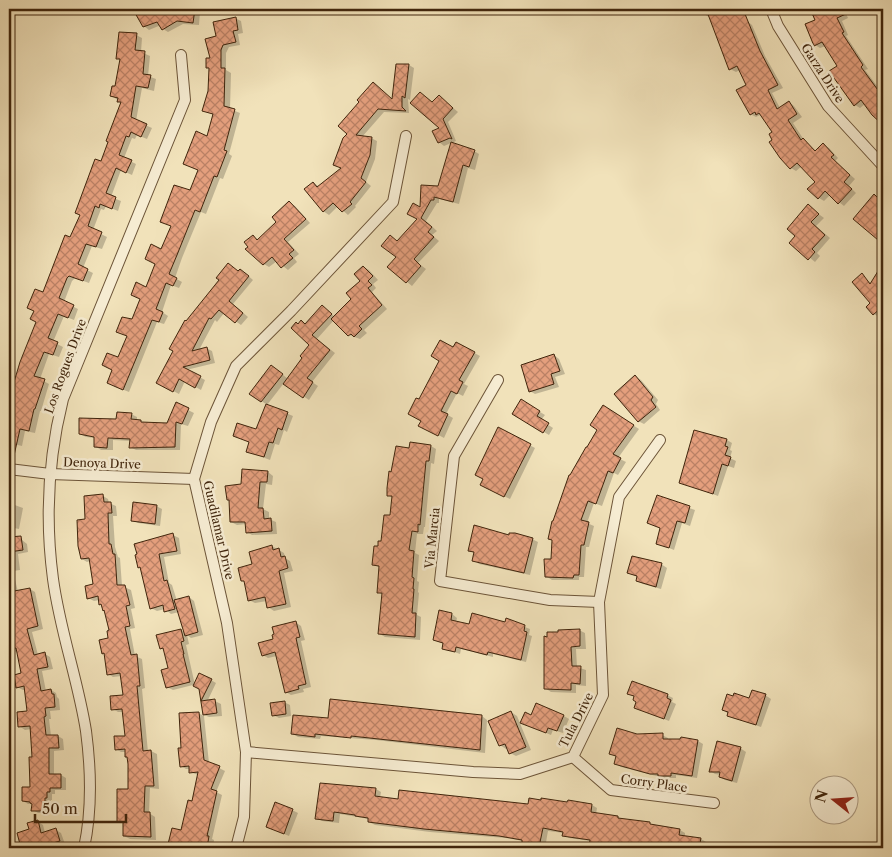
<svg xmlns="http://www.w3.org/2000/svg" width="892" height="857" font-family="'Libre Caslon Text',serif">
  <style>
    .shadow { fill: #0003 }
    .building { fill: url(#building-cross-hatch); stroke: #40250c }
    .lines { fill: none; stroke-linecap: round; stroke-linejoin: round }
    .street-casing { stroke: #6c5438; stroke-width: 12 }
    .street { stroke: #f6ecd2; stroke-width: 10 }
    .labels { text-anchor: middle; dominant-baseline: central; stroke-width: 5; stroke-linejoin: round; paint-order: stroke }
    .street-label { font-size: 12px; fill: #40250c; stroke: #f6ecd2 }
  </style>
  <defs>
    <pattern id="building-cross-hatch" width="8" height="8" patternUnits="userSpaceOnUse" patternTransform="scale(1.25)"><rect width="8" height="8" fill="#e49f7d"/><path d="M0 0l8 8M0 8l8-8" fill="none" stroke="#ba8165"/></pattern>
  </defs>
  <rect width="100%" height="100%" fill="#f1e2ba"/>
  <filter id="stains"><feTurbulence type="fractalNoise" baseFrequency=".004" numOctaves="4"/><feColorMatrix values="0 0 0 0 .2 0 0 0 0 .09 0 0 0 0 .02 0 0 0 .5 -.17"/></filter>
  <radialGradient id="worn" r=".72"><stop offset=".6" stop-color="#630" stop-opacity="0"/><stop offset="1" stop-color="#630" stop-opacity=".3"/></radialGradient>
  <g class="shadow">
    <path d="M145,9H217L216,14L200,12L199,25L183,24L168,32L163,29L161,25L149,30L144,26L136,14Z"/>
    <path d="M702,9H737L743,23L747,21L752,25L765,56L783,88L772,93L780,108L789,102L794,106L802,117L793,123L804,140L816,151L823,145L829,148L838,158L835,161L855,179L849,186L856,193L844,206L830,195L824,201L819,198L816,182L802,166L796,171L791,168L774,140L773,133L763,117L760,115L756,117L750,114L747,85L740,70L736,72L730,69L709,17L704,14Z"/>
    <path d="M811,9H844L848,18L842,21L848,35L846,36L868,69L865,70L883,94V124L873,115L865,104L860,108L855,105L839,66L826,46L820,48L815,45L816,20Z"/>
    <path d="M235,18L241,21L243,33L238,34L240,45L229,47L226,53V70L231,73L230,109L240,113L229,154L232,156L223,179L220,178L206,214L201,212L182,258L175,278L182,282L179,288L171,285L162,312L168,316L164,324L157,322L129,392L114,386L119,359L132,321L162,250L191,192L199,170L214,115L204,111L209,91L210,69L207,67L211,59L217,37Z"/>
    <path d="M136,35L142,38L141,52L150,56L148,76L156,79L154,91L142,88L136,121L152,128L147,139L137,135L135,139L132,138L124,158L136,164L132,175L121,170L111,197L121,201L118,211L106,206L104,210L101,209L93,230L107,237L102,249L92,246L83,268L93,273L89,283L75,278L72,281L64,302L78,309L74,320L64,316L53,342L63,347L59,357L49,354L40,379L49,384L41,411H40L35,433L25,431L22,446L9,443V402L11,393L37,322L44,294L71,239L102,163L122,103L112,96L116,88L121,60L118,58Z"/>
    <path d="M409,65L414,68L410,100L408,99L409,113L384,112L362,137L371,138L377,141L375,159L366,182L371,186L355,206L356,207L348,215L338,206L329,215L323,211L313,183L320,187L342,168L349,134L373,84L393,100Z"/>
    <path d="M421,94L433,103L439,96L458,112L448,122L456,141L444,146L439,142L442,129Z"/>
    <path d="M883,126V136L878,132Z"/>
    <path d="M474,151L479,154L475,170L468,168L459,204L439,199V203H437L426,221L437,231L432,235L439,241L418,263L426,269L412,286L389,267L397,257L398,242L418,219L421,209L439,187Z"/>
    <path d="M874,196L883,202V242L878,239Z"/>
    <path d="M290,203L295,206L310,223L288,242L299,254L294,258L297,262L288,270L277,261L269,267L264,264L253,236L259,240L278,223Z"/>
    <path d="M808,206L824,218L816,226L830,238L817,253L820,256L815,262L791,242L797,236Z"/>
    <path d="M883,266V314L879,317L874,314L862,275L872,284Z"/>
    <path d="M364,267L369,270L378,280L373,284L376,288L372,292L387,309L364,330L367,333L360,339L349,335L334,320L317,339L335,353L312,382L318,386L309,400L284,383L267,405L251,393L277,370L288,379L311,345L298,325L301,321L306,324L322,307L335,317L353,299L361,281Z"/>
    <path d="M239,272L245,273L253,280L233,304L248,317L241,325L224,313L217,322L215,320L199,350L206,348L212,351L215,363L186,370L205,380L201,390L185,381L179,394L158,383L175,350L187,322Z"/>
    <path d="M456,343L480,356L464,384L468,386L463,396L457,393L446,414L453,418L444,438L420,425L423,420L420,401Z"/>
    <path d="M554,355L559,359L565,374L555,377L559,387L535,394L530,391Z"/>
    <path d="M636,377L641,380L658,400L656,404L660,410L644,424L638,421Z"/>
    <path d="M522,401L545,415L541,420L553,428L549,435L514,414Z"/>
    <path d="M267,405L293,416L287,432L284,430L279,445L275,444L270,460L247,451L250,442L234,435L257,431Z"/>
    <path d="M188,410L194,413L188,426L181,424L180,450H136L130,447L131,441L113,440V450H101L95,446V438L86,437L80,434L131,414L137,417V421L144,423L168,424Z"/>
    <path d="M609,410L639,429L618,458L626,462L618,475L614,473L602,506L594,503L587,523L594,526L589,547H586L584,577H579V580H552L546,576L553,560L588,449Z"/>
    <path d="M499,429L535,448L510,499L487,488Z"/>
    <path d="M727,440L732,443L730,450L732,451L730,458L736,461L734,468L728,466L718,496L680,482Z"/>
    <path d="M411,443L431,446L436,449L434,464L431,463L425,527H424L423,534H417L415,553L419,555L417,581L419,582L418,592L419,593L417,615L421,617L420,640L385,637L380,634L383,595L378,592L380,568L373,564L391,517L393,498L388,495L393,473L410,449Z"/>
    <path d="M268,472L273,476L272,485L266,484L263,509L269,512V519L276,522L277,534L252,535L247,532L246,524L237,525L231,522L230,501L228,500Z"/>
    <path d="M103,496L108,499L109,503L116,506L117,516H113L115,547L118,557L120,558L122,586L131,590L135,608L131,609L135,628L130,629L135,656L142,659L145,688L142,689L148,752L151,751L157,754L159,789L150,788L149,813L155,817L156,840L130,839L124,836L125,824L118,821L129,790L130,764L126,752H121L116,749L126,737L123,712H118L113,709L124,696L122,676L113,677L108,674L105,654L103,653L110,639V631L106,611L100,604V600L94,601L88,598L95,585L90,561L87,562L82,559L87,520Z"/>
    <path d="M657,497L695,510L690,526L682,523L674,550L657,543L661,528Z"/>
    <path d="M9,503L23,508L19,529L9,527Z"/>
    <path d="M156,506L162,509L160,526L138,523L132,520Z"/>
    <path d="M173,535L179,538L181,554L164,557L169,583L172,585L177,601L189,597L194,601L203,635L191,638L187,635L189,644L186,645L195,685L211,680L216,683L207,702L215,701L221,704L222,716L209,717L204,715L200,689L193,685L173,690L167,687L170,669L165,651L161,648L181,630L185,633L179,612L171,614L165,609L157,611L151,608L142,568L140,567Z"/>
    <path d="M509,536L532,539L538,542L530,575L479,564L474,560L475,554L469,550Z"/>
    <path d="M22,540L27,544L28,552L18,554L20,570L13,571L18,592L30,589L35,592L43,629L32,632L38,655L45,654L50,657L53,669L42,671L46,691L51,690L56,693L57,697L59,699L60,710L50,711L51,719H49L51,736H58L63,739L64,750L54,751V775H61L66,778V790H55V794H52V800H51L50,807L48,806V813H38L33,810V804H28L23,801L31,789L33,758L31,729L25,730L19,726L28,713L26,690H23L17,687L22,674L17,651L14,652L9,649V639L13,637L9,616V542Z"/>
    <path d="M272,546L284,553L285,558L290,561L293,571L284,573L291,607L274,611L268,607L267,601L255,603L249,600L246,582L242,580L254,565Z"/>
    <path d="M661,564L667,568L661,589L643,584L637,581L638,577L628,573Z"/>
    <path d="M452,614L457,618L456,622L470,625L506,623L507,620L530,629L529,635L532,636L531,640L526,662L493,654V657L461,649L460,654L443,648L444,644L434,640Z"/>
    <path d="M295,622L301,626L305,640L301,641L311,687L303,689L304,692L291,695L286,692L277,656L268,658L263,655L274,640Z"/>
    <path d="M579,630L585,633L586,649H576L577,667L586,670V686L576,685V693L551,692L545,688Z"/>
    <path d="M629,693L667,695L673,698L672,702L676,704L669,721L641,710L635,697Z"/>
    <path d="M765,695L771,699L761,727L734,718L723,710Z"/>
    <path d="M332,701L482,716L487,720L485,753L376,740L321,736L320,739L298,737L293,734L329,720Z"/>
    <path d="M284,702L290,705L291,716L279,718L273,715Z"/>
    <path d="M511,712L517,716L531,750L516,756L510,753L508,748L506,749L500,745Z"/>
    <path d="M198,713L204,716L209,763L225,771L216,792L222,795L212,839L214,840L213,848L194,846V848H168L173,829L182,832L193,802L198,775L190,772V769H186L181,766L183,749Z"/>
    <path d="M531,716H564L569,719L563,733L553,730L551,735L527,725Z"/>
    <path d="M637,735H662L668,738V740H681L682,738L698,741L703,744L697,778L676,775V778H664L621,767L616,764L617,757L611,754Z"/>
    <path d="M740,748L746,752L737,783L725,780L720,777L721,775L715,774L710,771Z"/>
    <path d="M376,789L381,792L380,798L399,800L529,806L592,805L597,808L596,814L617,817L623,820L649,823L655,826L680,830L685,833V837L701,839L706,842L705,847L707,848H592L590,847L591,841L569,838L564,835V833L548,831L545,848H540L529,846L523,843V841L506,838L430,832L375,825L369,822V819L340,814L339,823L322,821L317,818Z"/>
    <path d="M292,810L298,813L289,836L267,827Z"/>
    <path d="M9,819L11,821L9,833Z"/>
    <path d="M37,821L43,825L45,833L56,830L61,833L65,844L50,848H22L18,834L30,830Z"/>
    <path d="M733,844L739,847L740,848H729Z"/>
  </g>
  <g class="building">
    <path d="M143,9H195L193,23L177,21L162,30L157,22L143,27L135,13Z"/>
    <path d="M706,9H743L760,51L778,85L768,90L777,109L789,101L797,114L788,120L801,140L803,138L815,151L823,143L834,155L831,157L850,175L844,182L852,189L838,204L825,191L818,199L807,189L815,182L797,163L790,169L780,158L769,142L772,140L769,134L772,132L759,113L756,115L755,112L750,115L736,90L746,85L737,66L729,70Z"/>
    <path d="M816,9H857L837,18L844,32L842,33L863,65L861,67L883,97V125L872,115L861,100L854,106L829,71L837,66L822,42L814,46L805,24L815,20L811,11Z"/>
    <path d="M236,17L238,30L233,31L236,42L223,45L221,50V68H225L224,106L235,109L224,150L227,151L217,177L214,176L200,212L195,210L177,255L169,274L177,278L173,286L166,283L156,309L163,312L159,322L152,320L123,390L107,383L112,370L102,365L107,353L118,357L127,336L116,332L122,317L132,319L140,299L131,295L136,282L146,287L155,264L145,259L151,244L161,249L171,226L160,222L174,185L190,190L198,170L183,164L196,131L207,136L213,114L202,111L208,91L209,68H206V58H210L205,39L216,36L213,22Z"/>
    <path d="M119,32L137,33L135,50L145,51L143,74L151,75L148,88L136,86L131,117L147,124L141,137L131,132L129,137L126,136L119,155L132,160L126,173L116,168L106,193L116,197L112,209L100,204L99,208L95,206L88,226L102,232L96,247L86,244L78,264L88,269L83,281L69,276L67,278L59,298L74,305L68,318L58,314L48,338L58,342L53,355L44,352L34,376L45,379L35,409H34L29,431L20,429L13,460L9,459V391L11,392L20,362L36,322L30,319L34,311L27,308L35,289L43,292L65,235L70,237L80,215L75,213L95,159L101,161L108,142L106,141L121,102H117L118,98L110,96L112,86H115L120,59H116Z"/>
    <path d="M396,64H409L405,98L402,96V107L406,111L378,109L356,135L372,137L370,155L361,178L366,182L350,202L352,204L342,212L333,203L323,212L304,189L313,182L317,187L341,168L333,165L343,138L347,134L338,126L359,102L357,100L373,82L392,99Z"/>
    <path d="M420,92L432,102L439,95L453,108L443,119L452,139L450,138L438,143L432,131L439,128L410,103Z"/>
    <path d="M451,142L475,150L469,167L463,165L453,202L434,197V200H431L421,218L432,227L428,232L434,237L414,259L421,266L406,283L387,267L396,257L381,246L390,235L397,241L417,219L407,214L413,203L420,207L421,185L438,186Z"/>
    <path d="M874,194L883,203V233L878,240L853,219Z"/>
    <path d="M289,201L306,219L284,239L294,250L289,254L293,258L281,268L272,257L263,265L245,249L248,247L244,242L253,235L257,240L276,222L272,217Z"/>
    <path d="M808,204L819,214L811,222L825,235L812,249L815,252L808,260L789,243L795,236L787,229Z"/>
    <path d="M228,263L238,271L240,269L249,276L229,301L243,313L235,323L219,310L211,319L209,318L192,351L207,347L210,360L183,367L201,376L195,388L179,379L173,392L156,383L173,351L169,349L185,320L186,321L219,280L216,278Z"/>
    <path d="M883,263V306L873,315L866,307L870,303L852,282L862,273L870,284Z"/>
    <path d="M363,266L373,276L368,281L372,285L368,288L382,305L359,326L362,329L354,337L351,334L348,336L331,319L351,299L346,293L360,281L354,274Z"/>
    <path d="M322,305L332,314L312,335L330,350L307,378L313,382L303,398L283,384L302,358L300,356L309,345L291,328L296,322L298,324L301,320L305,324Z"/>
    <path d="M440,340L453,347L456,342L475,352L459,380L463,382L457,394L451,391L441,411L448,414L438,436L418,426L421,421L408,414L416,398L419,399L439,361L431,356Z"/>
    <path d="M554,354L560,371L551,374L554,384L529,392L521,365Z"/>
    <path d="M271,365L283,374L261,402L249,394Z"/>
    <path d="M635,375L653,397L651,400L656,407L638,422L614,394Z"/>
    <path d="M521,399L540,411L537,416L549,423L543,433L512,414Z"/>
    <path d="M176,402L189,408L182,424L176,422L175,447L129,448L130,439L108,438L107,448L94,447V437L79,434V418L116,419L117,412L132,413L131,419L141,420V422L167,423Z"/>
    <path d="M266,404L288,412L282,430L278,428L273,443L269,442L264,457L246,452L249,442L233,436L237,423L256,429Z"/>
    <path d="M603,405L634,425L613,454L621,458L613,473L608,471L596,504L588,501L581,520L589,522L584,545H581L579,575H574L573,578L545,577L544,559H551L552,540L548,539L552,521H553L569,475H570L586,447H587L597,430L590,425Z"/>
    <path d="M498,427L531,444L504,497L480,485L483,479L475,475Z"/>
    <path d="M694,430L727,439L725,446L728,447L725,455L731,457L728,466L722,464L713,494L679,483Z"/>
    <path d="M410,442L431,445L429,461H426L420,525L418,524V532L412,531L409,550L414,551L412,577L414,578L413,589H414L412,613H416L415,637L378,634L382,593H377L379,566L372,565L374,546H378V541H381L384,515H390L392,496H387V488L389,471L391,472L396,446L409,448Z"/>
    <path d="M242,469L268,471L267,482H260L258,508H263L264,519L271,518L272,531L246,533L245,522H230L229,500H227L225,486L241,484Z"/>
    <path d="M103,494L104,502H111L112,513H108L109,544H111L113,554H115L117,585H125L130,605L126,606L130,626L125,627L131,655L137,654L140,686H137L143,751L151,750L154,786H145L144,812H150L151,837L123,836V822H117V789H128V764L127,757H125V749L115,750L114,736H125L122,709L111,710L110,696L123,695L120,673L107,675L104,653L102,654L99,640L108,638L107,631L109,630L104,610L103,611L101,604L99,605L98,596L87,599L85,586L93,584L89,558L81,559L78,546L77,520L85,519L84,496Z"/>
    <path d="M657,495L690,506L685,523L677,521L669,548L656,544L660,528L647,523Z"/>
    <path d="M133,502L157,505L155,524L131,521Z"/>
    <path d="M474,525L509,535V533H515L533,538L524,573L472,561L474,552L468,551Z"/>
    <path d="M173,533L177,551L159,554L164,581L167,580L175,609L164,612L163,605L150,609L140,567L138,568L135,555L137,554L134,544Z"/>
    <path d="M21,536L23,550L9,552V537Z"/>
    <path d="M272,545L273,550L279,548L281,557L285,556L288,568L279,571L286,604L267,608L265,597L248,601L244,581H241L238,568L252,564L249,552Z"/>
    <path d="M632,556L662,563L656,587L636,581L637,576L627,573Z"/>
    <path d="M30,588L38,626L27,629L34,655L45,652L48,667L37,669L41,691L51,689L52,694H54L55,707L45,708L46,716L44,717L46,735H58L59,748H49V774H61V788H50V792H47V798H45V804H43V811H31L32,804L30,803V802L22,801V787H30L29,757H32L30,726L18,727L17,712L27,711L24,686L16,688L14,675L21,673L16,648L9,649V637L11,636L9,626V592Z"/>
    <path d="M189,596L198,632L185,636L174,600Z"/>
    <path d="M439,610L452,613L451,620L469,624L472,613L505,622L506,618L525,625L524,631L527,632L526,637L521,660L488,652L487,655L456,647L455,652L442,649L443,643L433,640Z"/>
    <path d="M296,621L300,637L296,638L306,684L298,686L299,689L285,693L275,652L262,656L258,643L273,639L272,635L274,634L272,627Z"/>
    <path d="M181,629L184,641L181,642L184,654H183L190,682L166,688L161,670L168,668L163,648L160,649L156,635Z"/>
    <path d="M580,629V646L571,647L572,666H581L580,684L571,683V690L544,689V636L547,637V632H558V630Z"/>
    <path d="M199,673L212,679L201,701L215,699L217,713L203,715L199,689L193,686Z"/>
    <path d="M632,681L668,694L667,698L671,700L664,719L634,708L636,702L633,700L634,696L627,694Z"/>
    <path d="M752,690L766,694L756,725L727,716L728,712L722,710L727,694L733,696L734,693L749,698Z"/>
    <path d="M330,699L482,715L480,750L351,736V738L315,734V737L291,734L293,715L328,718Z"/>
    <path d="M285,701L286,714L272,716L270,703Z"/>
    <path d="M536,703L564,715L557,731L548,728L546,733L520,723L525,712L531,715Z"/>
    <path d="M511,711L526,747L509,754L505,744L499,746L488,721Z"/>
    <path d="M199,712L204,760L220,766L211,789L217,791L207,836H209L207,848L189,844L188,848H167L172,828L181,830L188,800L192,801L198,772L189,773V766L180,767L178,748H181L179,713Z"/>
    <path d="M617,728L637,734L663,733V739H680L681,737L698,740L692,776L671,773V776H658V774H650L614,764L616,756L609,754Z"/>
    <path d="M717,741L741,747L732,781L719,777L720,772H709Z"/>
    <path d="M320,783L376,788L375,796L398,799L399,790L528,804L529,798L541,800V798L567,802L568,800L592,804L591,812L618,816V818L650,822V824L680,829L679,835L701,838L699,848H589L590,840L562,836L563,832L543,828L539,847L522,844V840L499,836L424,829L368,822V818L355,816V815L334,812L333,821L315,819Z"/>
    <path d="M275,802L293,809L284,834L266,827Z"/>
    <path d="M38,820L41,833L56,828L60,841L35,848H21L17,833L29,829L27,823Z"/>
  </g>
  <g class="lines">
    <g class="street-casing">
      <g id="street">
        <path d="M771,9L778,26L828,106L883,166"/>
        <path d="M498,380L454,456L440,581L550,600L599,602"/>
        <path d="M9,469L50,474L194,479"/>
        <path d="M246,752L473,772L520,774L573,757L603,695L599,602L619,497L660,440"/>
        <path d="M573,757L611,790L714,803"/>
        <path d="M84,848C92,811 91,769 86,731C78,680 60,631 53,579C45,519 48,459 63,399L185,100L181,55"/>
        <path d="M236,848L244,817L246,752L227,623L194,479L211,422L236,366L291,311L393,202L406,136"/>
      </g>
    </g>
    <use href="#street" class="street"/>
  </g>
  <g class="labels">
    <g class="street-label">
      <text transform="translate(823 73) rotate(57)">Garza Drive</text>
      <text transform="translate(65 366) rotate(-70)">Los Rogues Drive</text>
      <text transform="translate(102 463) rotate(2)">Denoya Drive</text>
      <text transform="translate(219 530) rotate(77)">Guadilamar Drive</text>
      <text transform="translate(432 538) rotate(-84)">Via Marcia</text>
      <text transform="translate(576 720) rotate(-63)">Tula Drive</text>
      <text transform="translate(654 783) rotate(8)">Corry Place</text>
    </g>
  </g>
  <rect width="892" height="857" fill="none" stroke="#f1e2ba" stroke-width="30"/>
  <rect x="10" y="10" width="872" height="837" fill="none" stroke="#40250c" stroke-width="2.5"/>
  <rect x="15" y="15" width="862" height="827" fill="none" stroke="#40250c"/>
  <g transform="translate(834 800) rotate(287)"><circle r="24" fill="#f6ecd2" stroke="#ad9c83"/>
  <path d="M0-4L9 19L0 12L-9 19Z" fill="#8f2418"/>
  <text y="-8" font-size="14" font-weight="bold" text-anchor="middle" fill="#40250c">N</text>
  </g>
  <path d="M35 814v8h91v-8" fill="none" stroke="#40250c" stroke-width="2.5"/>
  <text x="42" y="814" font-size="15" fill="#40250c" stroke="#f6ecd2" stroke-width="4" paint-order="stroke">50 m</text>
  <rect width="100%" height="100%" filter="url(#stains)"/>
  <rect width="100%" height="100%" fill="url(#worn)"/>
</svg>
